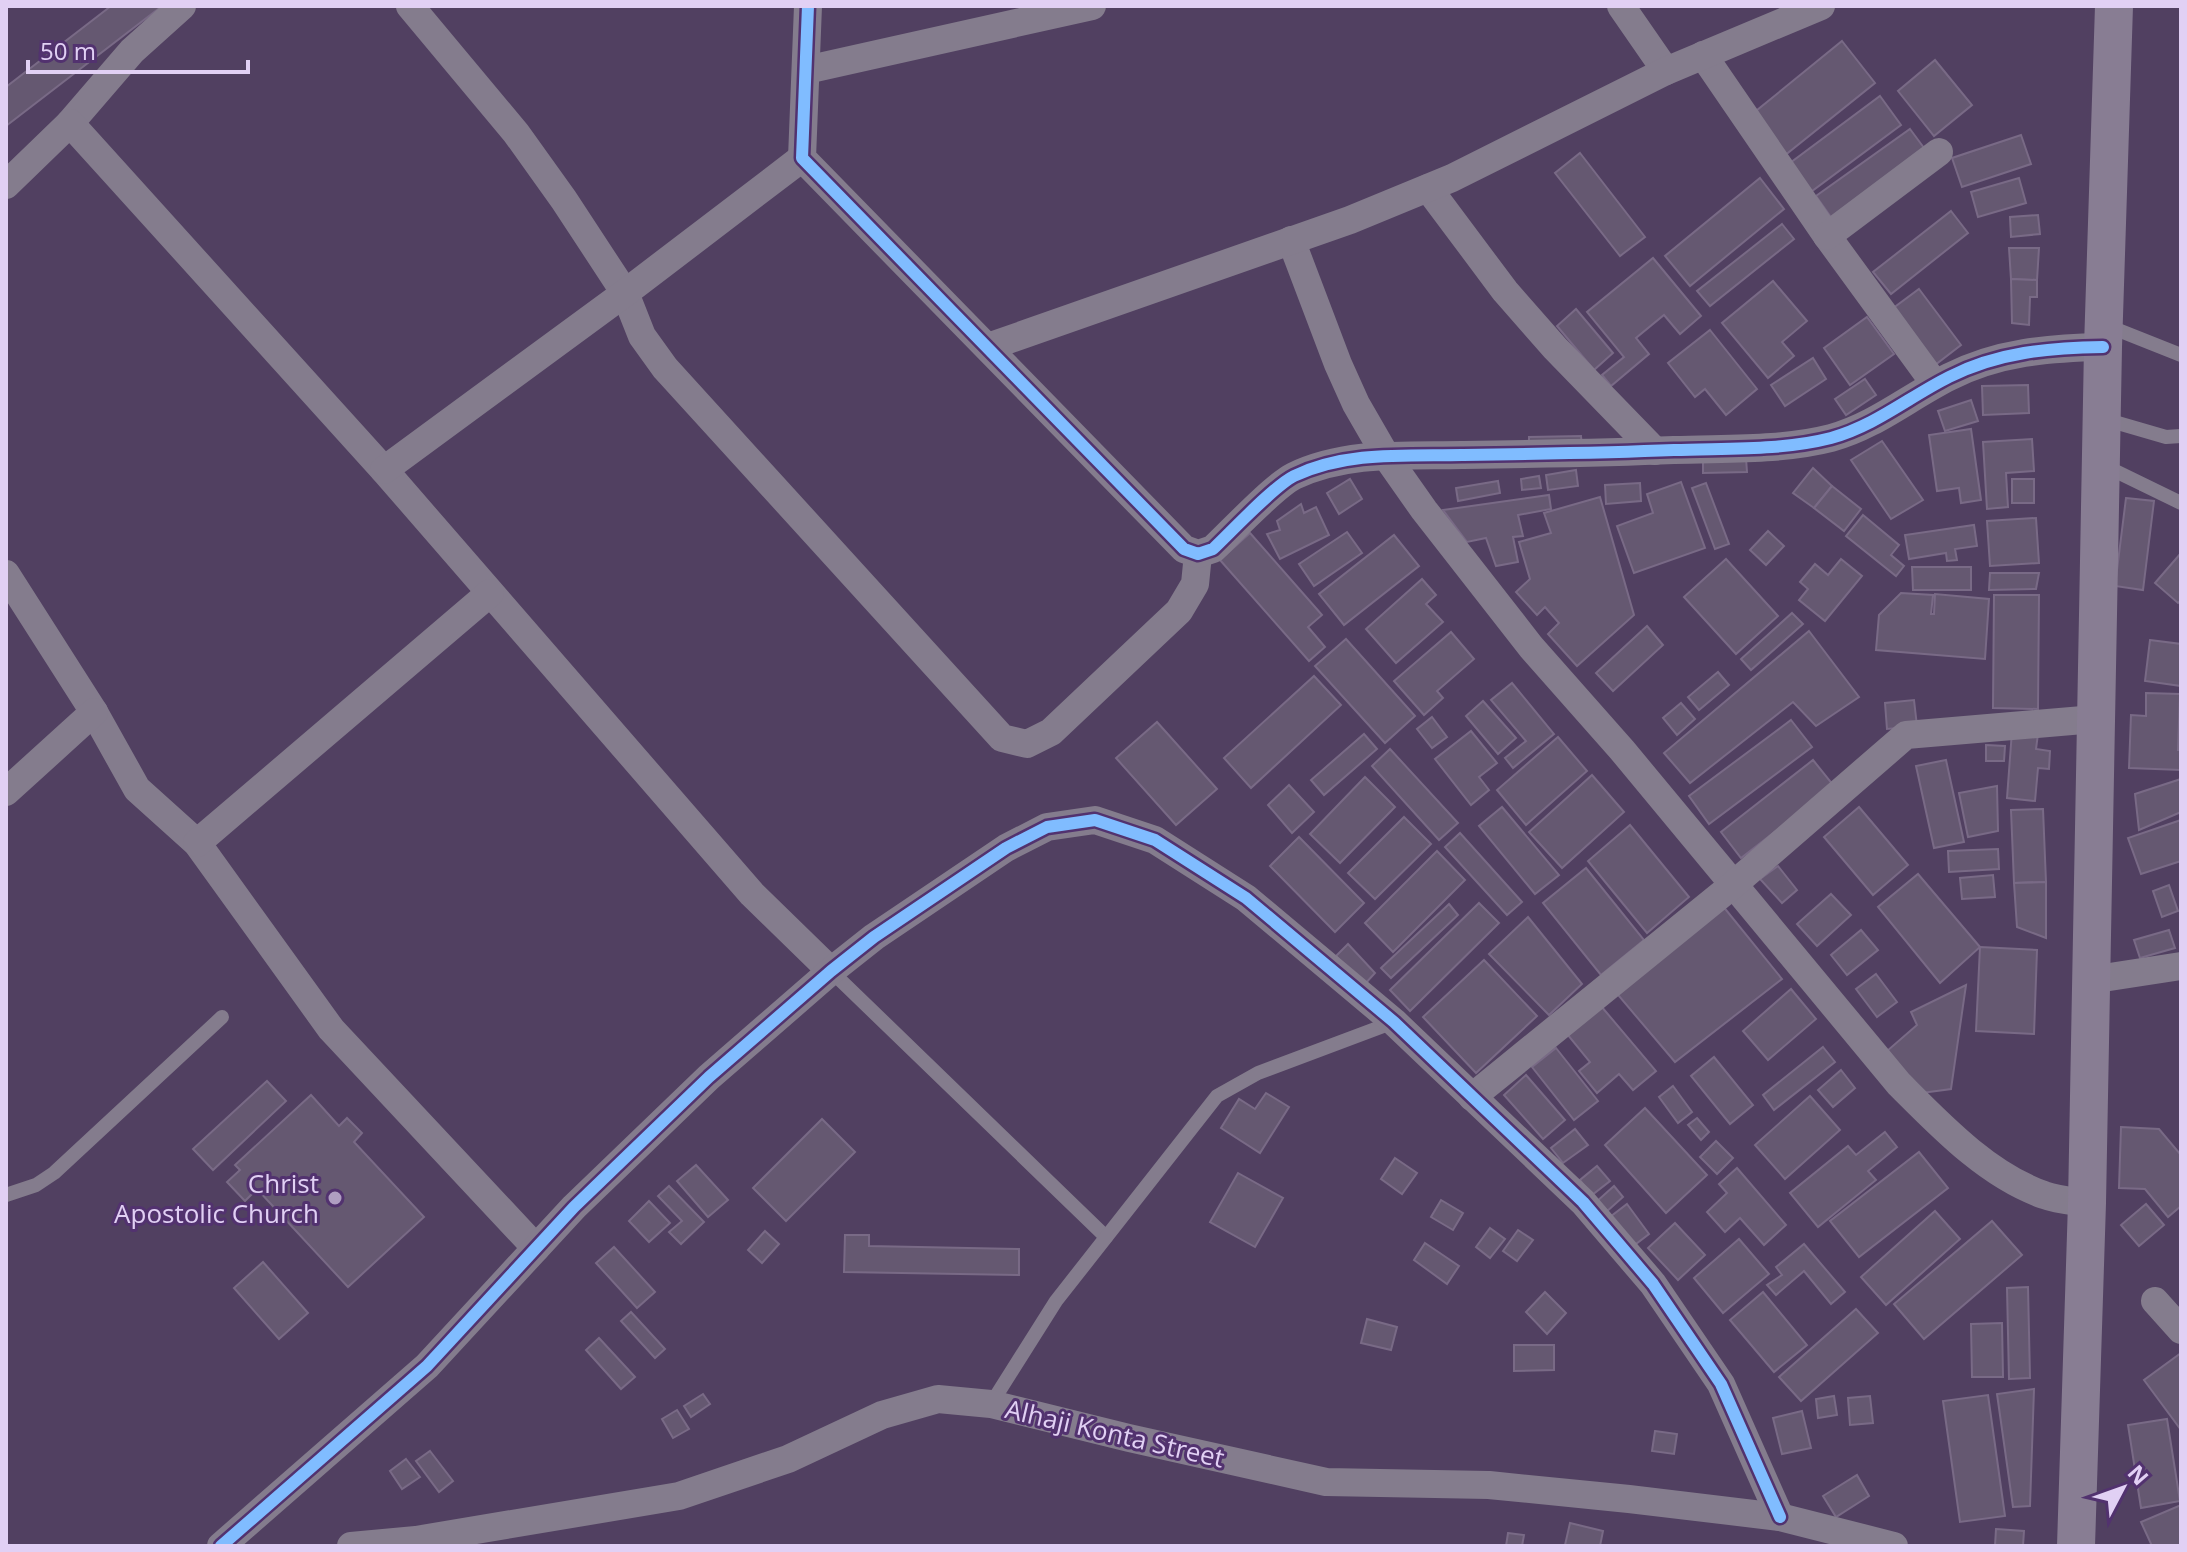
<svg xmlns="http://www.w3.org/2000/svg" width="2187" height="1552" font-family="'Open Sans',sans-serif">
  <style>
    .building { fill: #655871; stroke: #796a86; stroke-width: 2 }
    .lines { fill: none; stroke-linecap: round; stroke-linejoin: round }
    .lane { stroke: #847c8d; stroke-width: 14 }
    .street { stroke: #847c8d; stroke-width: 28 }
    .secondary { stroke: #887d93; stroke-width: 38 }
    .cycleway-casing { stroke: #52326f; stroke-width: 17 }
    .cycleway { stroke: #80bcff; stroke-width: 12 }
    .poi-dot { fill: #af9ec1; stroke: #52326f; stroke-width: 3 }
    .labels { text-anchor: middle; dominant-baseline: central; stroke-width: 6; stroke-linejoin: round; paint-order: stroke }
    .poi-label { font-size: 26px; fill: #e1d0f4; stroke: #52326f; text-anchor: end }
    .street-label { font-size: 26px; fill: #e1d0f4; stroke: #52326f }
  </style>
  <rect width="100%" height="100%" fill="#514061"/>
  <g class="building">
    <path d="M111,6H162L6,126V87Z"/>
    <path d="M1842,41L1875,83L1784,156L1751,115Z"/>
    <path d="M1935,60L1972,105L1934,136L1898,91Z"/>
    <path d="M1880,96L1901,125L1808,194L1786,166Z"/>
    <path d="M1910,129L1927,152L1833,220L1816,196Z"/>
    <path d="M2021,135L2031,164L1962,187L1952,158Z"/>
    <path d="M1580,153L1645,237L1620,256L1555,173Z"/>
    <path d="M1760,178L1784,209L1690,286L1665,256Z"/>
    <path d="M2019,178L2026,203L1978,217L1971,192Z"/>
    <path d="M1951,211L1968,233L1891,294L1873,272Z"/>
    <path d="M2038,215L2040,234L2011,237L2010,217Z"/>
    <path d="M1782,224L1794,239L1710,306L1697,291Z"/>
    <path d="M2009,248H2039L2037,280L2011,279Z"/>
    <path d="M1653,258L1701,316L1680,334L1664,315L1636,338L1649,354L1611,386L1602,375L1624,357L1587,312Z"/>
    <path d="M2011,279L2037,280V297H2030L2029,325L2012,323Z"/>
    <path d="M1773,281L1807,321L1782,342L1794,356L1768,378L1722,323Z"/>
    <path d="M1919,289L1961,345L1935,365L1892,309Z"/>
    <path d="M1576,309L1613,353L1594,370L1557,326Z"/>
    <path d="M1867,317L1894,354L1850,385L1824,348Z"/>
    <path d="M1710,330L1757,389L1726,415L1705,389L1695,397L1668,363Z"/>
    <path d="M1813,358L1826,379L1785,406L1771,385Z"/>
    <path d="M1865,379L1876,395L1846,415L1835,399Z"/>
    <path d="M2028,385L2029,413L1983,415L1982,386Z"/>
    <path d="M1971,400L1978,421L1945,431L1938,411Z"/>
    <path d="M1971,429L1981,500L1961,503L1959,488L1937,491L1929,435Z"/>
    <path d="M1581,436L1582,448L1529,449V437Z"/>
    <path d="M2032,439L2034,471L2006,473L2008,507L1987,509L1983,442Z"/>
    <path d="M1882,441L1923,500L1891,519L1851,460Z"/>
    <path d="M1746,458L1747,472L1703,473V459Z"/>
    <path d="M1813,468L1832,486L1814,508L1793,493Z"/>
    <path d="M1576,470L1578,486L1548,490L1546,475Z"/>
    <path d="M1539,476L1541,488L1522,490L1521,479Z"/>
    <path d="M1350,479L1362,499L1339,514L1327,493Z"/>
    <rect x="2012" y="479" width="22" height="24"/>
    <path d="M1498,481L1500,493L1458,501L1456,488Z"/>
    <path d="M1681,482L1705,548L1634,573L1617,526L1653,513L1647,494Z"/>
    <path d="M1640,483L1641,501L1606,504L1605,485Z"/>
    <path d="M1706,483L1729,544L1715,549L1692,488Z"/>
    <path d="M1832,486L1861,509L1844,531L1814,508Z"/>
    <path d="M1549,495L1551,509L1518,515L1523,536L1513,537L1518,562L1496,566L1486,538L1467,542L1443,510Z"/>
    <path d="M1600,497L1634,615L1577,666L1548,634L1559,623L1545,607L1537,615L1516,592L1530,579L1519,542L1551,533L1544,513Z"/>
    <path d="M2126,498L2154,501L2143,590L2115,586Z"/>
    <path d="M1301,504L1304,513L1316,507L1329,535L1280,559L1267,534L1280,530L1277,521Z"/>
    <path d="M1863,515L1899,545L1891,555L1904,566L1896,576L1846,536Z"/>
    <path d="M2036,518L2039,563L1990,566L1987,521Z"/>
    <path d="M1974,525L1977,546L1955,549L1957,560L1947,561L1946,553L1909,559L1905,535Z"/>
    <path d="M1768,531L1784,546L1766,565L1750,550Z"/>
    <path d="M1347,532L1362,553L1314,586L1299,564Z"/>
    <path d="M1250,533L1322,615L1308,627L1325,647L1309,661L1220,560Z"/>
    <path d="M1394,535L1419,566L1344,625L1319,594Z"/>
    <path d="M2181,553V600L2178,603L2155,583Z"/>
    <path d="M1726,559L1778,616L1736,654L1684,597Z"/>
    <path d="M1841,559L1862,576L1825,621L1799,600L1808,589L1800,582L1815,564L1828,575Z"/>
    <path d="M1912,567H1971V590H1913Z"/>
    <path d="M1990,573H2039L2036,589L1989,590Z"/>
    <path d="M1422,579L1436,595L1426,604L1443,622L1396,663L1366,629Z"/>
    <path d="M1901,593L1933,595L1931,614H1934L1935,594L1989,599L1985,659L1876,650L1879,615Z"/>
    <path d="M1994,595H2039L2038,709L1993,708Z"/>
    <path d="M1792,613L1803,624L1751,670L1741,659Z"/>
    <path d="M1647,626L1663,645L1613,691L1596,673Z"/>
    <path d="M1809,631L1859,697L1816,726L1793,702L1690,783L1664,753Z"/>
    <path d="M1451,632L1474,659L1437,691L1443,698L1424,715L1394,681Z"/>
    <path d="M1346,639L1415,716L1385,743L1315,666Z"/>
    <path d="M2150,640L2181,644V686L2145,681Z"/>
    <path d="M1718,672L1729,685L1699,710L1688,697Z"/>
    <path d="M1314,676L1341,705L1251,788L1224,758Z"/>
    <path d="M1512,683L1554,734L1513,768L1505,758L1526,741L1491,700Z"/>
    <path d="M2146,693L2180,694L2178,750H2181V770L2129,768L2131,715L2146,716Z"/>
    <path d="M1914,700L1917,726L1887,729L1885,703Z"/>
    <path d="M1483,701L1516,738L1498,754L1466,716Z"/>
    <path d="M1681,703L1695,719L1677,735L1663,718Z"/>
    <path d="M1432,717L1447,737L1432,748L1417,729Z"/>
    <path d="M1791,720L1812,747L1709,824L1689,796Z"/>
    <path d="M1157,722L1217,789L1176,825L1116,758Z"/>
    <path d="M1471,731L1497,763L1479,777L1489,790L1471,805L1435,759Z"/>
    <path d="M2012,731L2038,734L2036,749L2050,751L2049,769L2038,768L2035,801L2007,798Z"/>
    <path d="M1364,734L1377,749L1324,795L1311,780Z"/>
    <path d="M1558,737L1587,771L1526,825L1497,790Z"/>
    <path d="M1986,745L2005,746L2004,761H1986Z"/>
    <path d="M1390,749L1458,823L1439,840L1372,766Z"/>
    <path d="M1813,760L1834,786L1741,858L1721,832Z"/>
    <path d="M1946,760L1964,842L1934,848L1916,766Z"/>
    <path d="M1592,775L1624,812L1562,868L1529,832Z"/>
    <path d="M1365,777L1395,807L1340,863L1310,834Z"/>
    <path d="M2181,779V812L2139,830L2135,794Z"/>
    <path d="M1289,785L1314,812L1292,833L1268,805Z"/>
    <path d="M1997,786L1998,831L1968,837L1959,793Z"/>
    <path d="M1502,807L1559,875L1535,894L1479,826Z"/>
    <path d="M1859,807L1908,865L1873,895L1824,837Z"/>
    <path d="M2043,809L2046,882L2014,883L2011,810Z"/>
    <path d="M1404,817L1431,844L1375,899L1348,873Z"/>
    <path d="M2181,820V861L2141,874L2128,838Z"/>
    <path d="M1630,825L1689,897L1647,933L1588,861Z"/>
    <path d="M1460,833L1522,902L1507,915L1445,847Z"/>
    <path d="M1299,837L1364,903L1335,932L1270,866Z"/>
    <path d="M1998,849L1999,869L1949,872L1948,851Z"/>
    <path d="M1437,851L1465,880L1393,952L1365,923Z"/>
    <path d="M1778,866L1797,890L1782,903L1760,879Z"/>
    <path d="M1586,868L1644,940L1601,975L1543,903Z"/>
    <path d="M1918,874L1980,947L1940,983L1878,907Z"/>
    <path d="M1993,875L1995,897L1962,899L1960,878Z"/>
    <path d="M2046,882V938L2017,927L2014,883Z"/>
    <path d="M2169,885L2178,911L2162,917L2153,891Z"/>
    <path d="M1831,894L1851,915L1817,946L1797,924Z"/>
    <path d="M1479,903L1499,923L1410,1011L1390,990Z"/>
    <path d="M1449,904L1458,915L1391,978L1381,968Z"/>
    <path d="M1722,905L1782,979L1675,1062L1613,989Z"/>
    <path d="M1528,917L1582,984L1549,1015L1489,954Z"/>
    <path d="M1861,930L1878,950L1847,975L1831,955Z"/>
    <path d="M2169,930L2175,948L2140,958L2134,940Z"/>
    <path d="M1348,944L1375,973L1364,985L1336,956Z"/>
    <path d="M1980,947L2037,950L2034,1034L1976,1031Z"/>
    <path d="M1484,960L1537,1016L1476,1073L1423,1017Z"/>
    <path d="M1876,974L1897,1002L1877,1017L1856,989Z"/>
    <path d="M1966,985L1951,1089L1922,1093L1887,1051L1917,1025L1911,1012Z"/>
    <path d="M1791,989L1816,1019L1768,1060L1743,1031Z"/>
    <path d="M1601,1006L1656,1071L1633,1090L1619,1074L1597,1093L1579,1071L1590,1062L1567,1034Z"/>
    <path d="M1823,1047L1835,1062L1774,1110L1763,1095Z"/>
    <path d="M1556,1048L1598,1101L1574,1120L1532,1067Z"/>
    <path d="M1714,1057L1753,1105L1730,1124L1691,1076Z"/>
    <path d="M1841,1070L1855,1088L1833,1107L1818,1090Z"/>
    <path d="M1526,1075L1565,1120L1543,1139L1504,1095Z"/>
    <path d="M267,1081L286,1101L213,1170L193,1149Z"/>
    <path d="M1673,1086L1692,1112L1678,1123L1659,1097Z"/>
    <path d="M1266,1093L1289,1107L1260,1153L1221,1128L1239,1099L1255,1109Z"/>
    <path d="M311,1095L339,1126L347,1118L362,1133L354,1142L424,1217L348,1287L257,1189L245,1201L227,1182L240,1170L235,1165Z"/>
    <path d="M1810,1096L1840,1130L1785,1179L1755,1145Z"/>
    <path d="M1645,1108L1707,1175L1666,1213L1605,1145Z"/>
    <path d="M1697,1118L1709,1132L1701,1140L1688,1125Z"/>
    <path d="M822,1119L855,1152L786,1221L753,1188Z"/>
    <path d="M2121,1127L2159,1129L2181,1155V1206L2168,1217L2145,1189L2119,1188Z"/>
    <path d="M1575,1129L1588,1145L1563,1163L1551,1148Z"/>
    <path d="M1885,1132L1897,1147L1868,1171L1876,1180L1818,1227L1790,1193L1848,1146L1856,1155Z"/>
    <path d="M1716,1141L1733,1158L1717,1174L1700,1157Z"/>
    <path d="M1919,1152L1948,1188L1859,1257L1830,1221Z"/>
    <path d="M1395,1158L1417,1173L1402,1194L1381,1179Z"/>
    <path d="M696,1165L728,1200L708,1217L677,1181Z"/>
    <path d="M1597,1166L1610,1181L1592,1195L1580,1180Z"/>
    <path d="M1737,1168L1786,1225L1764,1245L1740,1218L1725,1232L1707,1212L1727,1193L1719,1184Z"/>
    <path d="M1238,1173L1283,1198L1255,1247L1210,1222Z"/>
    <path d="M669,1186L704,1222L681,1244L669,1232L682,1221L658,1196Z"/>
    <path d="M1614,1186L1623,1197L1605,1213L1596,1202Z"/>
    <path d="M1441,1200L1463,1213L1453,1230L1431,1217Z"/>
    <path d="M649,1201L670,1223L649,1242L629,1221Z"/>
    <path d="M1627,1204L1649,1234L1632,1247L1610,1217Z"/>
    <path d="M2146,1204L2164,1225L2139,1246L2121,1225Z"/>
    <path d="M1935,1211L1960,1239L1886,1305L1861,1277Z"/>
    <path d="M1992,1221L2022,1255L1924,1339L1894,1304Z"/>
    <path d="M1675,1223L1705,1255L1678,1280L1648,1248Z"/>
    <path d="M1490,1228L1505,1239L1490,1258L1476,1247Z"/>
    <path d="M1518,1230L1533,1240L1517,1261L1503,1251Z"/>
    <path d="M765,1231L779,1244L762,1263L748,1250Z"/>
    <path d="M845,1235H869V1246L1019,1249V1275L844,1272Z"/>
    <path d="M1739,1239L1769,1274L1723,1313L1694,1278Z"/>
    <path d="M1425,1243L1459,1266L1447,1284L1414,1260Z"/>
    <path d="M1804,1244L1845,1292L1831,1304L1804,1271L1776,1295L1767,1285L1782,1275L1776,1267Z"/>
    <path d="M614,1247L655,1292L637,1308L596,1263Z"/>
    <path d="M263,1262L308,1313L279,1339L234,1288Z"/>
    <path d="M2028,1287L2030,1378L2009,1379L2007,1288Z"/>
    <path d="M1545,1292L1566,1313L1547,1334L1526,1312Z"/>
    <path d="M1763,1292L1807,1345L1774,1372L1730,1320Z"/>
    <path d="M1856,1309L1878,1333L1801,1401L1779,1377Z"/>
    <path d="M631,1312L665,1349L655,1358L621,1321Z"/>
    <path d="M1367,1319L1397,1327L1391,1350L1361,1343Z"/>
    <path d="M2002,1323L2003,1377H1972L1971,1324Z"/>
    <path d="M599,1338L635,1377L621,1389L586,1350Z"/>
    <path d="M1514,1345H1554V1370L1514,1371Z"/>
    <path d="M2181,1353V1430L2144,1380Z"/>
    <path d="M2034,1389L2030,1506L2013,1507L1997,1394Z"/>
    <path d="M703,1394L710,1404L691,1417L684,1406Z"/>
    <path d="M1988,1395L2005,1516L1960,1522L1943,1401Z"/>
    <path d="M1834,1396L1837,1415L1818,1418L1816,1399Z"/>
    <path d="M1870,1396L1873,1423L1850,1425L1848,1398Z"/>
    <path d="M677,1410L689,1429L673,1438L662,1419Z"/>
    <path d="M1802,1411L1811,1448L1782,1454L1773,1418Z"/>
    <path d="M2167,1419L2180,1501L2141,1508L2128,1425Z"/>
    <path d="M1655,1431L1677,1434L1674,1454L1652,1451Z"/>
    <path d="M430,1451L453,1481L439,1492L416,1461Z"/>
    <path d="M406,1459L420,1477L402,1489L390,1471Z"/>
    <path d="M1857,1475L1869,1496L1836,1517L1823,1496Z"/>
    <path d="M2181,1505V1546H2152L2141,1522Z"/>
    <path d="M1570,1523L1603,1531L1600,1546L1565,1545Z"/>
    <path d="M1996,1529L2024,1531L2023,1546H1995Z"/>
    <path d="M1508,1533L1524,1535L1522,1546H1506Z"/>
  </g>
  <g class="lines">
    <g class="lane">
      <path d="M2108,326L2181,355"/>
      <path d="M2104,419L2166,437L2181,436"/>
      <path d="M2105,466L2181,503"/>
      <path d="M831,971L1106,1237"/>
      <path d="M6,1195L36,1185L54,1173L222,1017"/>
      <path d="M991,1404L1056,1301L1217,1096L1258,1073L1394,1022"/>
    </g>
    <g class="street">
      <path d="M410,6L516,133L564,200L625,293L642,336L665,368L1002,738L1027,744L1051,732L1179,611L1195,584L1198,554"/>
      <path d="M808,6L802,158L1184,549L1198,554L1213,549C1232,531 1274,486 1294,476C1346,451 1406,456 1462,455C1532,454 1603,453 1674,450C1726,448 1780,451 1831,438C1875,426 1909,397 1949,377C1998,352 2049,348 2103,347"/>
      <path d="M1621,6L1666,71"/>
      <path d="M1703,55L1827,236L1935,384"/>
      <path d="M806,70L1092,6"/>
      <path d="M70,123L132,51L182,6"/>
      <path d="M6,185L70,123L384,470L752,894L831,971"/>
      <path d="M1428,188L1505,291L1555,348L1655,451"/>
      <path d="M1827,236L1939,152"/>
      <path d="M1291,240L1338,364L1356,404L1386,456L1424,510L1531,647L1622,750L1899,1084C1940,1125 1987,1175 2044,1195C2057,1200 2073,1201 2087,1203"/>
      <path d="M988,347L1350,220L1452,178L1666,71L1821,6"/>
      <path d="M384,470L625,293L802,158"/>
      <path d="M6,574L94,712L137,789L197,843L331,1029L536,1248"/>
      <path d="M6,792L94,712"/>
      <path d="M197,843L490,593"/>
      <path d="M2090,980L2181,966"/>
      <path d="M1472,1097L1733,885L1906,735L2095,719"/>
      <path d="M2155,1301L2181,1330"/>
      <path d="M221,1546L427,1366L574,1207L709,1077L831,971L874,937L1006,848L1047,827L1095,820L1155,840L1246,898L1394,1022L1583,1202L1653,1284L1721,1384L1780,1517"/>
      <path d="M351,1546L416,1540L679,1496L788,1459L882,1415L938,1399L991,1404L1129,1438L1326,1482L1489,1485L1629,1499L1780,1517L1894,1546"/>
    </g>
    <path class="secondary" d="M2076,1546L2087,1203L2103,347L2114,6"/>
    <g class="cycleway-casing">
      <g id="cycleway">
        <path d="M808,6L802,158L1184,549L1198,554L1213,549C1232,531 1274,486 1294,476C1346,451 1406,456 1462,455C1532,454 1603,453 1674,450C1726,448 1780,451 1831,438C1875,426 1909,397 1949,377C1998,352 2049,348 2103,347"/>
        <path d="M221,1546L427,1366L574,1207L709,1077L831,971L874,937L1006,848L1047,827L1095,820L1155,840L1246,898L1394,1022L1583,1202L1653,1284L1721,1384L1780,1517"/>
      </g>
    </g>
    <use href="#cycleway" class="cycleway"/>
  </g>
  <circle class="poi-dot" cx="335" cy="1198" r="8"/>
  <g class="labels">
    <g class="poi-label">
      <text x="319" y="1183">Christ<tspan x="319" dy="30">Apostolic Church</tspan></text>
    </g>
    <g class="street-label">
      <text transform="translate(1115 1433) rotate(13)">Alhaji Konta Street</text>
    </g>
  </g>
  <rect width="2187" height="1552" fill="none" stroke="#e1d0f4" stroke-width="16"/>
  <g transform="translate(2123 1488) rotate(49)" stroke="#52326f" stroke-width="6" paint-order="stroke">
  <path d="M0-6L14 30L0 20L-14 30Z" fill="#e1d0f4"/>
  <text y="-12" font-size="22" font-weight="bold" text-anchor="middle" fill="#e1d0f4">N</text>
  </g>
  <path d="M28 60v12h220v-12" fill="none" stroke="#e1d0f4" stroke-width="4"/>
  <text x="40" y="60" font-size="24" fill="#e1d0f4" stroke="#52326f" stroke-width="6" paint-order="stroke">50 m</text>
</svg>
